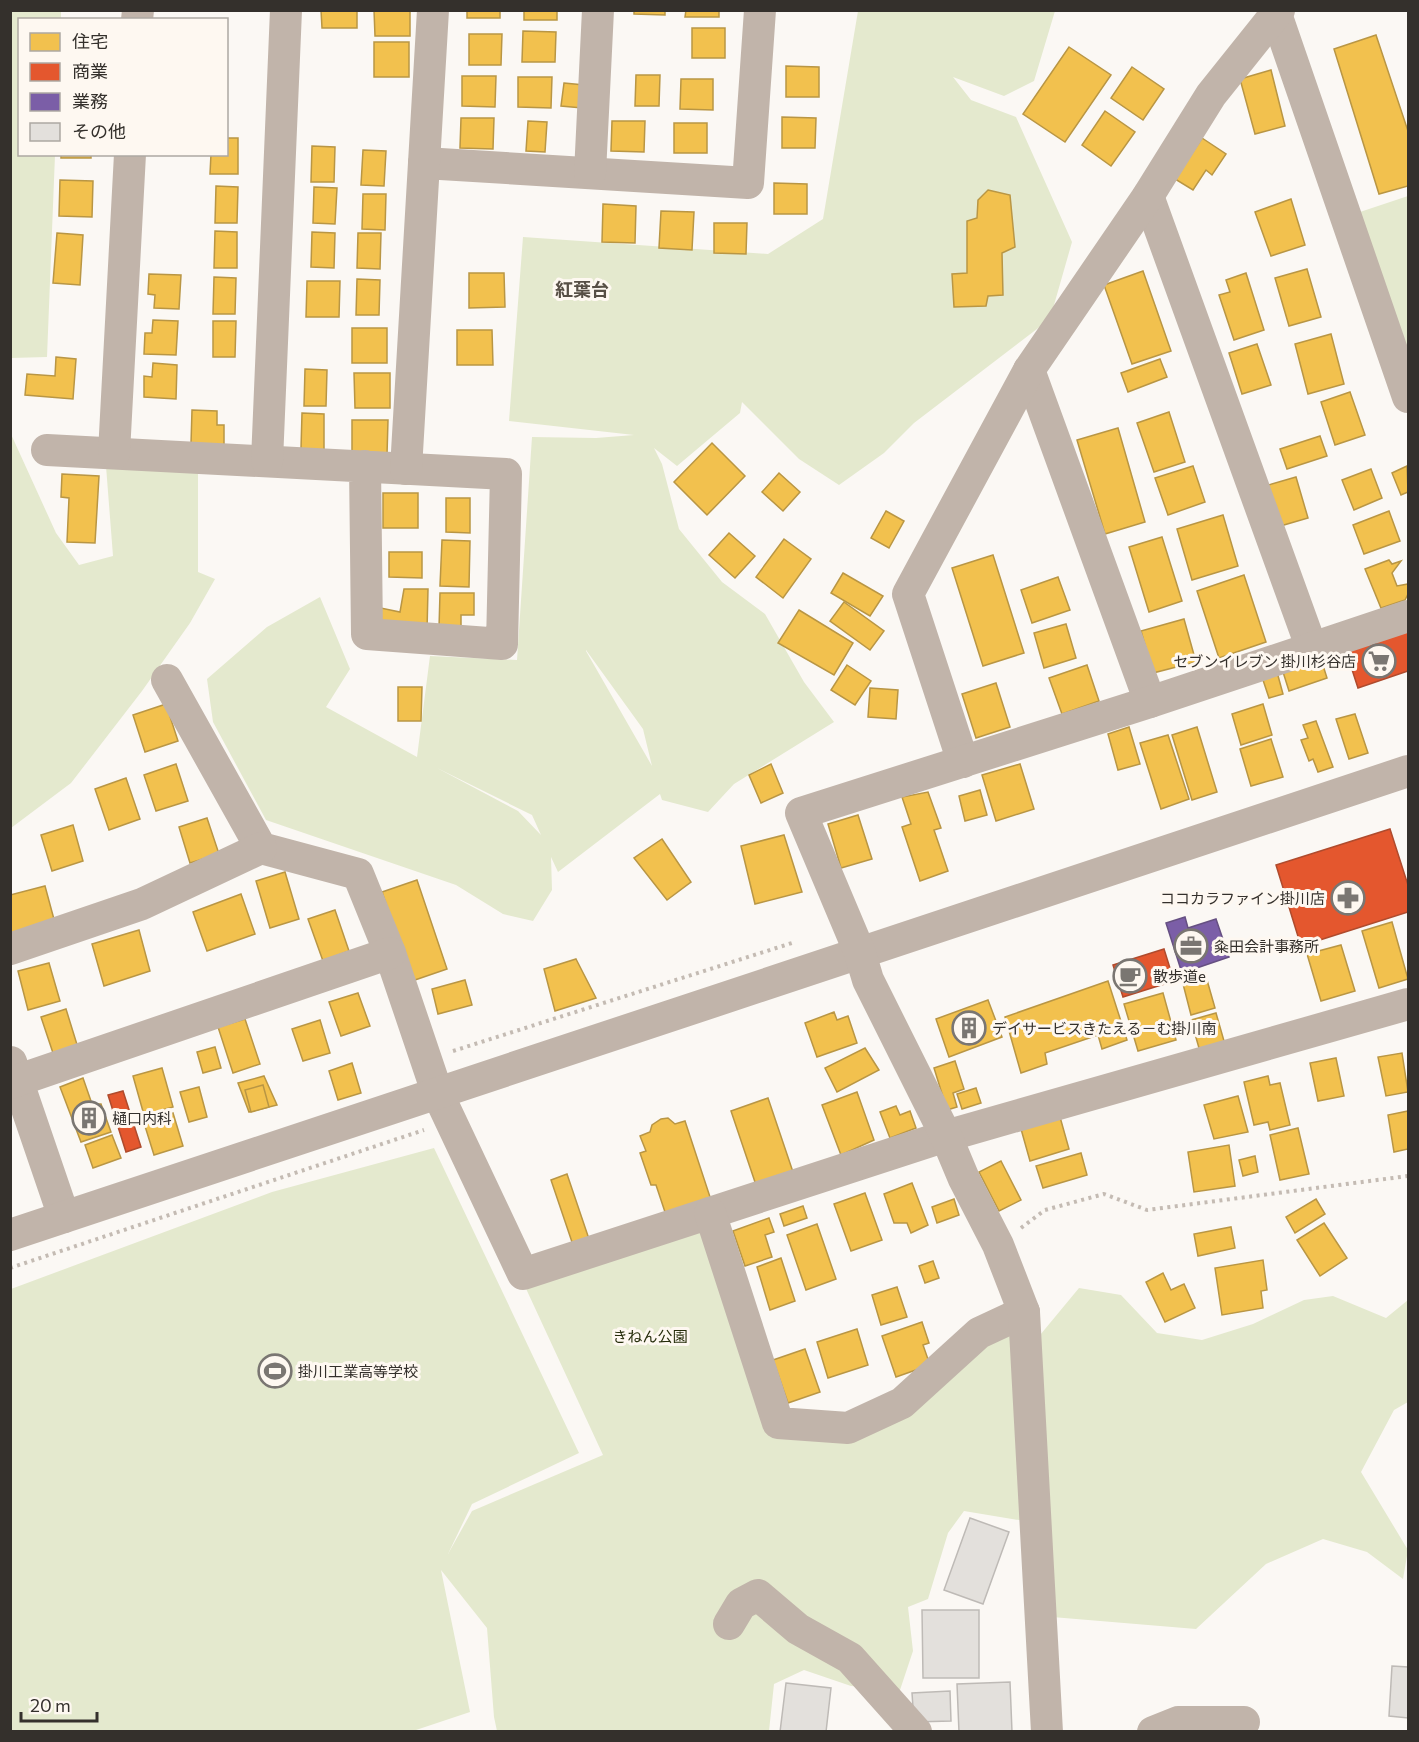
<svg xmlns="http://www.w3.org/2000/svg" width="1419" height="1742" font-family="Commissioner,'Noto Sans JP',sans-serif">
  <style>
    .green { fill: #e4e9ce; fill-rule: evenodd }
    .homes { fill: #f2c14e; stroke: #b99644; stroke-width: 1.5 }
    .shops { fill: #e4572e; stroke: #af4b2d; stroke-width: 1.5 }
    .offices { fill: #7b5ea7; stroke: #665082; stroke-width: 1.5 }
    .building { fill: #e3e0dc; stroke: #bebab6; stroke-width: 1.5 }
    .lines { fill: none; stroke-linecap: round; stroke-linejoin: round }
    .path { stroke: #c4bbb3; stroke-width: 4; stroke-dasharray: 3 4.5; stroke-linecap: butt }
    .minor { stroke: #c1b4aa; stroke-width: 32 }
    .labels { text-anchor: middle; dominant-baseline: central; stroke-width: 6; stroke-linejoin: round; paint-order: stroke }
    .poi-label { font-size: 15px; fill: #34302c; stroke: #fef8f1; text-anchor: start }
    .park-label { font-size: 15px; fill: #262d0b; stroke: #fef8f1 }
    .quarter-label { font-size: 18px; font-weight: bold; fill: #574f45; stroke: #fef8f1 }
  </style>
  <rect width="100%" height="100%" fill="#fbf8f4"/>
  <g class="green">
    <path d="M10,11H61V19L20,20V154L55,155L47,357L11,358Z"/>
    <path d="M858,11H1055L1034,81L1004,96L953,77L971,100L1016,117L1072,242L1050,319L914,423L884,453L839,485L799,459L742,402L740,413L677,466L654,448L662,464L679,529L722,582L765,614L804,682L834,722L734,784L708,812L662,800L660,794L558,872L551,857L552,890L533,921L503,914L456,885L266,820L213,722L207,679L267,627L320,597L350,669L326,707L417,757L430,656L517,660L532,437L596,438L634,435L509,421L523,237L768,254L823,219ZM586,650L643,729L652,766L586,651ZM437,768L532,815L541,835L518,811Z"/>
    <path d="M1408,196V361L1360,212Z"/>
    <path d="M10,432L56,533L79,565L113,556L106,466L198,469V572L215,579L190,623L142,691L71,783L11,828Z"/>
    <path d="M434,1148L579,1453L472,1504L448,1554L472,1511L603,1455L522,1280L710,1213L773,1425L881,1413L1024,1323L1037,1523L964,1511L948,1533L928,1599L908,1607L913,1651L900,1690L851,1686L804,1670L774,1684L769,1731H497L494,1717L487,1628L441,1570L470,1712L410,1732H11V1289L272,1192Z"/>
    <path d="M1079,1288L1121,1295L1157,1333L1202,1340L1253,1324L1304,1300L1333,1296L1386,1318L1408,1300V1402L1394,1410L1361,1472L1408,1550L1403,1579L1367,1552L1323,1539L1266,1564L1196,1629L1052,1617L1026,1352Z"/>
  </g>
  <g class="homes">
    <path d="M321,10H357V28H322Z"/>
    <path d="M374,10H410V36H375Z"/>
    <rect x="467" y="10" width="33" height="8"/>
    <rect x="524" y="10" width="33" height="10"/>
    <path d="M634,10H665V15L634,14Z"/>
    <path d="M686,10H719V17H685Z"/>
    <rect x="692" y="28" width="33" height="30"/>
    <path d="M523,31L556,32L555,62H522Z"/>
    <path d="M469,34H502L501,65H469Z"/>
    <path d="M1376,35L1408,131V186L1379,194L1334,49Z"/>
    <rect x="374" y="42" width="35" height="35"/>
    <path d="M1069,47L1111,75L1065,142L1023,114Z"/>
    <path d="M786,66L819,67V97H786Z"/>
    <path d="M1132,67L1164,89L1143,120L1111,98Z"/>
    <path d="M1271,70L1285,126L1255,134L1240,79Z"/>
    <path d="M636,75H660L659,106H635Z"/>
    <path d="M462,76H496L495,107L462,106Z"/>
    <path d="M518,77H552L551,108L518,107Z"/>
    <path d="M681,79H713V110L680,109Z"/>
    <path d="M564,83L584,85L582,108L561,106Z"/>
    <path d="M1105,111L1135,132L1111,166L1082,145Z"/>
    <path d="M782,117L816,118L815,148H782Z"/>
    <path d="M461,118H494L493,149L460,148Z"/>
    <path d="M528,121L547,122L545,152L526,151Z"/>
    <path d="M612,121H645L644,152L611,151Z"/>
    <rect x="674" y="123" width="33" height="30"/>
    <path d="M226,138H238V174H210L211,154H226Z"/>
    <path d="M1202,138L1226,154L1212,175L1206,170L1193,190L1175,179Z"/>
    <path d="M312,146L335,147L334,182H311Z"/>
    <path d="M363,150L386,151L384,186L361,185Z"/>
    <rect x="61" y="154" width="30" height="4"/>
    <path d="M60,180L93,181L92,217L59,216Z"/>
    <path d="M774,183L807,184V214H774Z"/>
    <path d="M216,186L238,187L237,223H215Z"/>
    <path d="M314,187L337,188L335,224L313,223Z"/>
    <path d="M988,190L1010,195L1015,247L1002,253L1003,295L988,296L986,306L954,307L952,274L967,273V221L977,218L978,200Z"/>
    <path d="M363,194H386L385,230L362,229Z"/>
    <path d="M1291,199L1305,245L1271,256L1255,212Z"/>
    <path d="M603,204L636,206L635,243L602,242Z"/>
    <path d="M661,211L694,212L692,250L659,248Z"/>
    <path d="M714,223H747L746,254L714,253Z"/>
    <path d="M215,231L237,232V268H214Z"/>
    <path d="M312,232L335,233L334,268L311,267Z"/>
    <path d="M57,233L83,235L80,285L53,283Z"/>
    <path d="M358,233H381L380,269L357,268Z"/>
    <path d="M1307,269L1321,317L1289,326L1275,278Z"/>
    <path d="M1143,271L1171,351L1132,364L1104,285Z"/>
    <path d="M469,273H504L505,307L469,308Z"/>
    <path d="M1246,273L1264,330L1234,340L1219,295L1230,292L1226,280Z"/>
    <path d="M149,274L181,275L179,309L154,308L155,295L148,294Z"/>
    <path d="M214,277L236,278L235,314H213Z"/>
    <path d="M357,279L380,280L379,315H356Z"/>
    <path d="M307,281H340L339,317H306Z"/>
    <path d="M153,320L178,321L176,355L144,354L145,333H152Z"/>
    <path d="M213,321H236L235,357H213Z"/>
    <rect x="352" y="328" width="35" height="35"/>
    <path d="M457,330H492L493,365H457Z"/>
    <path d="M1331,334L1344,384L1308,394L1295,344Z"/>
    <path d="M1257,344L1271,385L1242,394L1229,353Z"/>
    <path d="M56,357L76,359L73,399L25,395L27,374L55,376Z"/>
    <path d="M1160,359L1167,377L1128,392L1121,373Z"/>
    <path d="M153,363L177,365L176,399L144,397V376L152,377Z"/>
    <path d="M305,369L327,370L326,406H304Z"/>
    <path d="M354,373H390V408H355Z"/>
    <path d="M1350,392L1365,435L1335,445L1321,402Z"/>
    <path d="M192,410L217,411V425H224V446L191,444Z"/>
    <path d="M1169,412L1185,462L1154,472L1137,423Z"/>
    <path d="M302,413L324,414V450L301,449Z"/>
    <path d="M352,420H388L387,455H352Z"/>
    <path d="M1118,428L1145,522L1105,534L1077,440Z"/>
    <path d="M1320,436L1327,456L1287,469L1280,449Z"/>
    <path d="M712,443L745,476L707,515L674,482Z"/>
    <path d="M1193,466L1205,502L1168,515L1155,478Z"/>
    <path d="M1407,466L1408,492L1401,495L1392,473Z"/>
    <path d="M1371,469L1382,498L1354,510L1342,480Z"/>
    <path d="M779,473L800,492L783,511L762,492Z"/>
    <path d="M62,474L99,476L95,543L67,542L69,498L61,497Z"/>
    <path d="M1296,477L1308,518L1277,527L1265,486Z"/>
    <rect x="383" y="493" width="35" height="35"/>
    <path d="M446,498H470V533L446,532Z"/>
    <path d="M886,511L904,521L889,548L871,538Z"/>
    <path d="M1389,511L1400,541L1364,554L1353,525Z"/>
    <path d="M1223,515L1238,566L1192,580L1177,529Z"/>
    <path d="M729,533L755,556L735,578L709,555Z"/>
    <path d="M1162,537L1182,601L1149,612L1129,547Z"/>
    <path d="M784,539L811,559L783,598L756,577Z"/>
    <path d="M442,540L470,541L469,587L440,586Z"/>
    <path d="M389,552H422V578L389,577Z"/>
    <path d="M993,555L1024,653L983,666L952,568Z"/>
    <path d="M1389,560L1392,564L1401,561L1392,573L1397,586L1408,584V594L1405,600L1381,608L1365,569Z"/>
    <path d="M843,573L883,596L870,616L831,593Z"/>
    <path d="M1244,575L1266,642L1219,658L1197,591Z"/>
    <path d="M1058,577L1070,610L1032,623L1021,590Z"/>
    <path d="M404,589H428L427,631H392L377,615L381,608L400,612Z"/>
    <path d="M440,593H474V615H461V628H439Z"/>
    <path d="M844,602L884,631L870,650L830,621Z"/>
    <path d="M799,610L853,643L834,675L778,643Z"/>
    <path d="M1184,619L1196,662L1153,673L1141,631Z"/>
    <path d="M1066,624L1076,658L1044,668L1034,633Z"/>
    <path d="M1321,659L1327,678L1289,691L1283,672Z"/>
    <path d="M847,665L871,681L855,705L831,690Z"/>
    <path d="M1087,665L1099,701L1062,714L1049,678Z"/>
    <path d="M1277,672L1283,694L1269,698L1262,677Z"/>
    <path d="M996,683L1010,727L976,738L962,694Z"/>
    <path d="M398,687H422L421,721H398Z"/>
    <path d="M870,688L898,690L896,719L868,717Z"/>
    <path d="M166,704L178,741L145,752L133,715Z"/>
    <path d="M1263,704L1272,735L1241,745L1232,714Z"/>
    <path d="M1355,714L1368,753L1349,759L1336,719Z"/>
    <path d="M1316,721L1333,767L1318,772L1313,759L1309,761L1301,740L1308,738L1303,725Z"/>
    <path d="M1129,727L1140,764L1118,770L1108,734Z"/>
    <path d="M1197,727L1217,792L1192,800L1172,735Z"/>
    <path d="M1168,735L1189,799L1161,809L1140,743Z"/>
    <path d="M1271,739L1283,777L1251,786L1240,749Z"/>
    <path d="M176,764L188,801L156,811L144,775Z"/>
    <path d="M771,764L783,793L761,803L749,775Z"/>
    <path d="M1020,764L1034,809L996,821L982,775Z"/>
    <path d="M126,778L140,819L109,830L95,789Z"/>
    <path d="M980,790L987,815L965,821L959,796Z"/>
    <path d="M928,792L941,828L934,830L948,871L920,881L902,827L911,824L902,797Z"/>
    <path d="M858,815L872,859L841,868L828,824Z"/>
    <path d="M207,818L219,854L190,863L179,827Z"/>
    <path d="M73,825L83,861L52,871L41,835Z"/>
    <path d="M784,835L802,892L755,904L741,846Z"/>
    <path d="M662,839L691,882L667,900L634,858Z"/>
    <path d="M285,872L299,919L270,928L256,881Z"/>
    <path d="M417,880L447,969L412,981L382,892Z"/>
    <path d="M45,886L55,923L10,935V895Z"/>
    <path d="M241,894L255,934L207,951L193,912Z"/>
    <path d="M335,910L349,951L323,961L308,919Z"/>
    <path d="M1392,922L1408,979L1379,988L1362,931Z"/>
    <path d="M139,930L150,971L104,986L92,944Z"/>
    <path d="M1341,945L1355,991L1321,1001L1307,954Z"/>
    <path d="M576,959L596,998L555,1011L544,969Z"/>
    <path d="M49,963L60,1001L28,1010L18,971Z"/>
    <path d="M1205,973L1215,1008L1191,1015L1182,980Z"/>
    <path d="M465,980L472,1005L438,1014L432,989Z"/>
    <path d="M1108,981L1127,1040L1102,1049L1098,1035L1045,1053L1047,1064L1021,1073L1005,1017Z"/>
    <path d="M358,993L370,1026L341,1036L329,1002Z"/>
    <path d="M1163,993L1176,1040L1138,1051L1124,1004Z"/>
    <path d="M988,1000L1002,1037L949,1057L936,1019Z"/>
    <path d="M66,1009L79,1051L55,1059L41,1017Z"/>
    <path d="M834,1012L837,1020L848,1016L857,1043L817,1057L805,1023Z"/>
    <path d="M1216,1013L1226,1048L1201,1055L1191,1020Z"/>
    <path d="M245,1019L260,1064L233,1073L218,1027Z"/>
    <path d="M320,1020L330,1053L303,1061L292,1029Z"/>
    <path d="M215,1047L221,1068L203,1073L197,1052Z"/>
    <path d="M865,1048L879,1070L837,1092L825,1068Z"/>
    <path d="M1402,1053L1408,1092L1386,1096L1378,1057Z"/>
    <path d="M1336,1058L1344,1096L1318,1101L1310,1063Z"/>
    <path d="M955,1061L964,1089L953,1093L957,1107L947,1110L934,1068Z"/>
    <path d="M352,1063L361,1093L338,1100L329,1071Z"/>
    <path d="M162,1068L173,1107L144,1115L133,1076Z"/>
    <path d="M264,1076L277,1105L249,1112L238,1083Z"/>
    <path d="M1268,1076L1270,1085L1280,1083L1290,1125L1270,1130L1268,1122L1254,1125L1244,1082Z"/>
    <path d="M83,1078L92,1104H101L111,1132L81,1142L60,1087Z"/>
    <path d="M263,1085L269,1107L251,1112L245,1090Z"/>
    <path d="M199,1087L207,1117L189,1122L180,1092Z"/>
    <path d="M976,1088L981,1103L962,1109L957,1094Z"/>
    <path d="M857,1092L874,1140L841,1155L822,1105Z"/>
    <path d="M1238,1096L1248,1132L1214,1139L1204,1105Z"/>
    <path d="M768,1098L793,1172L756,1185L731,1111Z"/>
    <path d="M896,1106L900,1115L910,1111L916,1128L890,1138L880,1112Z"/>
    <path d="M1408,1111V1149L1394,1152L1388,1115Z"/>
    <path d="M173,1113L183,1146L154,1155L144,1123Z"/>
    <path d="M1060,1117L1069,1149L1030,1161L1021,1129Z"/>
    <path d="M668,1118L675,1124L685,1121L711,1200L666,1215L656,1185H651L640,1153L646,1151L640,1136L650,1132L652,1125L661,1119Z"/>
    <path d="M1298,1128L1309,1174L1280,1180L1270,1135Z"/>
    <path d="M112,1135L121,1158L93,1168L85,1145Z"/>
    <path d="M1229,1145L1235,1186L1194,1192L1188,1152Z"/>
    <path d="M1081,1153L1087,1175L1043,1188L1036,1166Z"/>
    <path d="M1255,1156L1258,1172L1243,1176L1239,1160Z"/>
    <path d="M1001,1161L1021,1200L999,1211L979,1172Z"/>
    <path d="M567,1174L589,1239L573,1245L551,1180Z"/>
    <path d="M912,1183L928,1225L911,1233L907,1223H894L884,1194Z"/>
    <path d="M865,1193L882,1240L851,1251L834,1204Z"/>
    <path d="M954,1199L959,1215L937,1223L932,1207Z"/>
    <path d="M1316,1199L1325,1214L1295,1233L1286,1217Z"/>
    <path d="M803,1206L807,1218L784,1226L780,1214Z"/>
    <path d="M769,1218L774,1232L765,1235L772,1257L745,1266L733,1231Z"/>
    <path d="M1324,1223L1347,1258L1320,1276L1297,1240Z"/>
    <path d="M817,1224L836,1279L806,1290L787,1235Z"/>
    <path d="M1231,1227L1235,1248L1198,1256L1194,1234Z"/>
    <path d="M781,1258L795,1301L770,1310L757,1267Z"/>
    <path d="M1263,1260L1267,1290L1261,1291L1263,1308L1222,1315L1215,1268Z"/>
    <path d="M933,1261L939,1278L925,1283L919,1266Z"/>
    <path d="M1163,1273L1171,1290L1184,1284L1195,1308L1165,1322L1146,1282Z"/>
    <path d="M897,1287L907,1317L881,1325L872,1295Z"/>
    <path d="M922,1322L929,1343L923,1345L930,1365L896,1377L882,1336Z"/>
    <path d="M857,1329L868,1365L828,1378L817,1342Z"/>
    <path d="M805,1349L820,1392L788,1403L773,1360Z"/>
  </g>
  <g class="shops">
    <path d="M1408,631V671L1358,688L1346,651Z"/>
    <path d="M1390,829L1408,885V912L1301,946L1276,865Z"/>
    <path d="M1164,949L1174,981L1123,997L1113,965Z"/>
    <path d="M123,1091L141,1147L126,1152L108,1095Z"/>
  </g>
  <path class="offices" d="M1185,917L1188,928L1216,919L1229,957L1182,973L1166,923Z"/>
  <g class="building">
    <path d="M970,1518L1009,1532L983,1604L944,1590Z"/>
    <path d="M922,1610H979V1678H923Z"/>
    <path d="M1392,1666L1408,1667V1718L1389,1716Z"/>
    <path d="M1010,1682L1012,1732H959L957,1684Z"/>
    <path d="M786,1683L831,1688L826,1732H780Z"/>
    <path d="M950,1691L951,1721L914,1722L912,1693Z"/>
  </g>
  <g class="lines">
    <g class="path">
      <path d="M453,1051L795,942"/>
      <path d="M1021,1228L1045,1210L1104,1194L1147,1210L1408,1176"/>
      <path d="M10,1268L424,1130"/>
    </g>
    <g class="minor">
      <path d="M1273,10L1276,14L1408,397"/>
      <path d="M137,20L138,10"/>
      <path d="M424,163L748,183L760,10"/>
      <path d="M590,173L598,10"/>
      <path d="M1148,196L1312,649"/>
      <path d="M1029,370L1150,702"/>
      <path d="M47,450L506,474L502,644L367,634L365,466"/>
      <path d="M114,453L130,154"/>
      <path d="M267,461L286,10"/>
      <path d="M406,469L433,10"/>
      <path d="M167,680L261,848L358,874L390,953L437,1092L523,1274L946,1136L1408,1004"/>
      <path d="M963,762L908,594L1029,370L1148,196L1211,95L1279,10"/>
      <path d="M10,949L142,904L261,848"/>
      <path d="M11,1062L64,1217"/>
      <path d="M10,1083L390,953"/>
      <path d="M710,1213L778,1423L848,1428L902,1403L979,1333L1024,1312"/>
      <path d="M10,1235L1408,771"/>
      <path d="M729,1624L741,1604L758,1595L798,1629L850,1658L916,1732"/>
      <path d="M1047,1732L1024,1312L998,1245L964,1179L946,1136L868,980L860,953L801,813L1150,702L1408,616"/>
      <path d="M1153,1732L1178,1722H1244"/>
    </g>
  </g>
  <defs>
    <g id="supermarket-ring" transform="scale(1.725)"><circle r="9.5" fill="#fef8f1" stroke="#7a7672" stroke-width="1.5"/><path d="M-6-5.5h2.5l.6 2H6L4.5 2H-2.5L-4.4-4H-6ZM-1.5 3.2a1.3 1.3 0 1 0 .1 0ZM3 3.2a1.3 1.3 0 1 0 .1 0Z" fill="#7a7672"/></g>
    <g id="pharmacy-ring" transform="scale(1.725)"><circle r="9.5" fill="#fef8f1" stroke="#7a7672" stroke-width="1.5"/><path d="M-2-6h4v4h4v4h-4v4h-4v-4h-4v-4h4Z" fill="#7a7672"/></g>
    <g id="office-ring" transform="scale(1.725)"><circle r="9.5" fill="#fef8f1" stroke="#7a7672" stroke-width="1.5"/><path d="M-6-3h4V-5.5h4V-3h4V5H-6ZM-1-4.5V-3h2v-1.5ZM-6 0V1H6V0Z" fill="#7a7672"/></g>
    <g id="cafe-ring" transform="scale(1.725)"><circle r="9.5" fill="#fef8f1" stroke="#7a7672" stroke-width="1.5"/><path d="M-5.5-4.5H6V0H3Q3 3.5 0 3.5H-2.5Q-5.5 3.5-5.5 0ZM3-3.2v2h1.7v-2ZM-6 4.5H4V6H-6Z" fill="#7a7672"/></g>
    <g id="building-ring" transform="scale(1.725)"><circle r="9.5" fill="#fef8f1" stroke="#7a7672" stroke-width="1.5"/><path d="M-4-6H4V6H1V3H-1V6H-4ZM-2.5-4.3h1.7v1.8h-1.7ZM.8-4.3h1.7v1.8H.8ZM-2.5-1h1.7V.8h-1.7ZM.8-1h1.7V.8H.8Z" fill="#7a7672"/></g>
    <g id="stadium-ring" transform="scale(1.725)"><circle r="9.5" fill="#fef8f1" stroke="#7a7672" stroke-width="1.5"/><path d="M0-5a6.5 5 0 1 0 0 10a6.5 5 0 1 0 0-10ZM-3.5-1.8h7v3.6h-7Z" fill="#7a7672"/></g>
  </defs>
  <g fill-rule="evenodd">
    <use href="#supermarket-ring" x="1379" y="661"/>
    <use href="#pharmacy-ring" x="1348" y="898"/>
    <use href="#office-ring" x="1191" y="946"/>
    <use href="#cafe-ring" x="1130" y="976"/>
    <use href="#building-ring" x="969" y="1028"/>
    <use href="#building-ring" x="89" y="1118"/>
    <use href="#stadium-ring" x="275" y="1371"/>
  </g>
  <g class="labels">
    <g class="poi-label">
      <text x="1356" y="661" text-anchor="end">セブンイレブン 掛川杉谷店</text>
      <text x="1325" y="898" text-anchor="end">ココカラファイン掛川店</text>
      <text x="1214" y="946">粂田会計事務所</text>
      <text x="1153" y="976">散歩道e</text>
      <text x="992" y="1028">デイサービスきたえる－む掛川南</text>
      <text x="112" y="1118">樋口内科</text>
      <text x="298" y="1371">掛川工業高等学校</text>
    </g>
    <g class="park-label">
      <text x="650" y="1336">きねん公園</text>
    </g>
    <g class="quarter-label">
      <text x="582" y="289">紅葉台</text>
    </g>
  </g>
  <rect width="1419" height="1742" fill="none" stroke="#34302c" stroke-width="24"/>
  <rect x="18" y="18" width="210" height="138" fill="#fef8f1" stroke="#ada8a2" stroke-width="1.5"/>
  <rect x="30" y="33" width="30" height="18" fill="#f2c14e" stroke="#ada8a2" stroke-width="1.5"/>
  <text x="72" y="48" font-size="18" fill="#34302c">住宅</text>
  <rect x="30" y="63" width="30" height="18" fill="#e4572e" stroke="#ada8a2" stroke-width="1.5"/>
  <text x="72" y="78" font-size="18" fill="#34302c">商業</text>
  <rect x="30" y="93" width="30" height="18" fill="#7b5ea7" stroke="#ada8a2" stroke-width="1.5"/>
  <text x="72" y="108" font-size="18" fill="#34302c">業務</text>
  <rect x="30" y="123" width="30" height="18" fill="#e3e0dc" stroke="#ada8a2" stroke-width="1.5"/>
  <text x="72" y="138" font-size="18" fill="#34302c">その他</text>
  <path d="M21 1712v9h76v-9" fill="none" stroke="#34302c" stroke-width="3"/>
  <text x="30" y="1712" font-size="18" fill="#34302c" stroke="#fef8f1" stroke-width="4.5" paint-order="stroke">20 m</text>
</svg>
